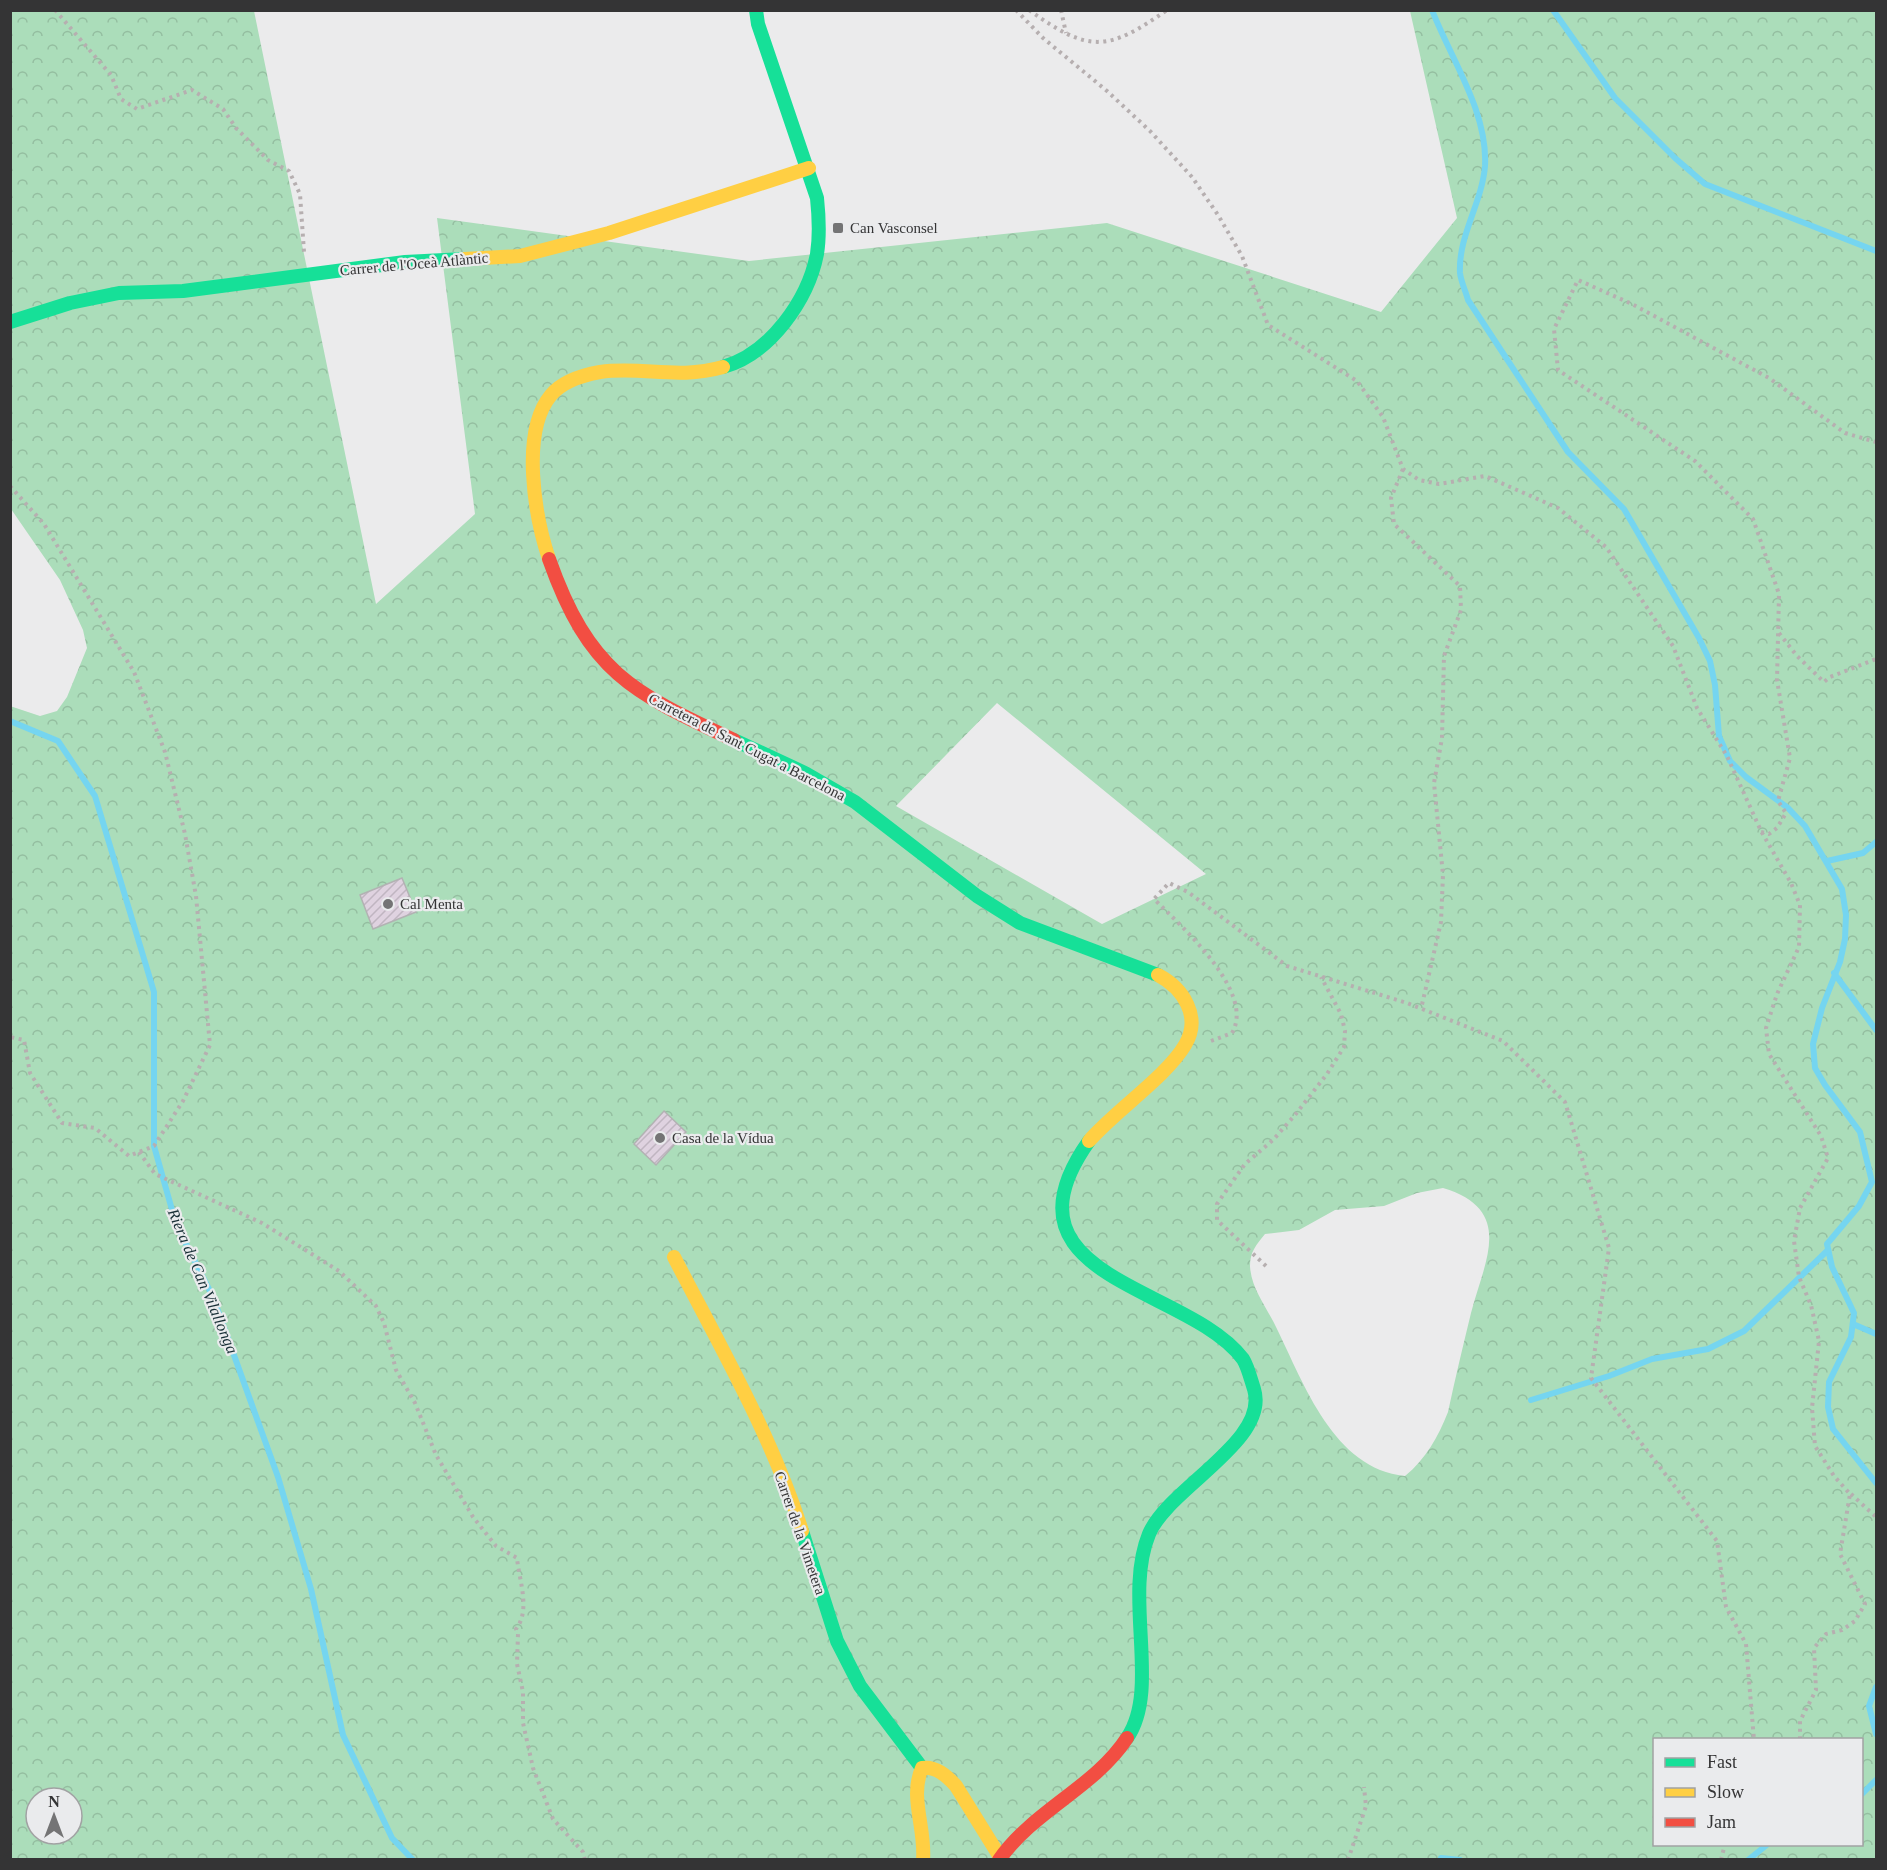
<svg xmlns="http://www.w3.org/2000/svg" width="1887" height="1870" font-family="Georgia,serif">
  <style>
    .forest { fill: url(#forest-crowns); fill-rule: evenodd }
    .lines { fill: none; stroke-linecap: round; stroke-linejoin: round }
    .stream { stroke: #75d5f0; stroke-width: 6 }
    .building { fill: url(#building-hatch); stroke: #b2b2b3; stroke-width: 1.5 }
    .path { stroke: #b6afb0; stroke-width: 4; stroke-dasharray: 3 4.5; stroke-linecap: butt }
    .fast { stroke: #16e098; stroke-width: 14 }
    .slow { stroke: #ffcf43; stroke-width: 14 }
    .jam { stroke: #f24e42; stroke-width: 14 }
    .poi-dot { fill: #747475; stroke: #eaebed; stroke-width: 2 }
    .labels { text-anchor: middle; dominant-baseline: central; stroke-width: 4.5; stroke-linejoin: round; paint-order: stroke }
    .poi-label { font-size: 15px; fill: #343435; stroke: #eaebed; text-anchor: start }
    .street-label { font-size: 15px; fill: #343435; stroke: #eaebed }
    .water-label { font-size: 16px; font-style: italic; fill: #193037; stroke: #eaebed }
  </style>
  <defs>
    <pattern id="forest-crowns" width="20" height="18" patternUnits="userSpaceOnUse" patternTransform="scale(1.5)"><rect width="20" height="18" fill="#abddba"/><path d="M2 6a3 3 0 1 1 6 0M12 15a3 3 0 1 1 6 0" fill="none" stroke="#94bea0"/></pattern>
    <pattern id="building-hatch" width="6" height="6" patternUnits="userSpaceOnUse" patternTransform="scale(1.5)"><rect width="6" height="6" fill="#dfd2e0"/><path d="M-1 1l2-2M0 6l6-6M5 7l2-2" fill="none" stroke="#c0b5c1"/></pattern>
  </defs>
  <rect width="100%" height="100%" fill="#ebebec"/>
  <path class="forest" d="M11,11H254L376,604L475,514L437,218L749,261L1107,223L1381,312L1457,218L1410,11H1876V1859H11L10,706L40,716L57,711L67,697L87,648L83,630L60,580L11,509ZM997,703L1206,874L1102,924L896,806ZM1443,1188C1516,1210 1484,1262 1471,1313C1463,1346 1455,1379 1448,1412C1438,1437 1426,1459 1405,1476C1334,1469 1304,1384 1277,1329C1268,1309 1251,1289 1250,1266C1250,1252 1256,1245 1265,1234L1299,1230L1335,1210L1384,1206L1417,1193ZM1654,1740H1862V1844H1654ZM36,1798H72V1834H36Z"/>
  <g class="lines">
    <g class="stream">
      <path d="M1432,10C1451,59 1488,112 1485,166C1482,203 1458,236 1460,273C1461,282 1466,292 1468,300L1568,452L1624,509L1699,638L1710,661L1715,685L1719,736L1730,761L1746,777L1788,808L1805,826L1842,889L1846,915L1845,939L1840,962L1822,1008L1813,1044L1815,1068L1825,1085L1860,1132L1872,1182L1859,1206L1827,1244L1832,1267L1854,1313L1851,1337L1829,1382L1828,1407L1833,1429L1876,1483"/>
      <path d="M1553,10L1615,98L1675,158L1705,184L1876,251"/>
      <path d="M10,721L58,741L95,796L154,992V1146L176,1224L213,1297L278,1477L311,1589L343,1735L392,1838L413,1860"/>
      <path d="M1827,861L1863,853L1876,842"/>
      <path d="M1834,973L1876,1030"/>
      <path d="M1853,1324L1876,1334"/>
      <path d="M1531,1400L1609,1376L1652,1359L1708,1349L1744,1331L1828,1250"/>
      <path d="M1876,1687L1869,1706L1876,1734"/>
      <path d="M1862,1794L1876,1780"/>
      <path d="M1441,1858L1460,1860"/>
      <path d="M1748,1860L1768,1844"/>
    </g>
  </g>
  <g class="building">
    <path d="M402,878L416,912L373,929L360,895Z"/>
    <path d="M664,1111L686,1132L656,1165L634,1144Z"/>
  </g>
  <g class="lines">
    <g class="path">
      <path d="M55,10L111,75L121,99L137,109L192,90L223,109L236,128L268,160L289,171L300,194L304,252"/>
      <path d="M1016,10L1043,38L1107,91L1150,131L1192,177L1218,215L1242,256L1268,325L1357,381L1383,417L1403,469L1419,480L1439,484L1485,476L1558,508L1606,547L1673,646L1697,708L1727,756L1761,831L1791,883L1800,905L1799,947L1777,994L1766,1028L1769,1054L1821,1136L1828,1158L1800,1208L1794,1241L1799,1277L1811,1305L1819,1341L1812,1408L1815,1446L1834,1476L1850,1494L1840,1554L1865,1604L1855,1621L1842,1630L1826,1634L1814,1648L1816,1690L1800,1721V1740"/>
      <path d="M1029,10C1089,53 1107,52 1167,10"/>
      <path d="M1061,10L1066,33"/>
      <path d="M1403,469L1391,498L1394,524L1460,586L1461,610L1444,656L1442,738L1434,783L1443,875L1441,922L1421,1009"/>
      <path d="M10,486L44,524L134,672L165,752L185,834L196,896L210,1045L183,1101L154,1146L129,1156L95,1128L62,1123L30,1073L24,1040L10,1037"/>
      <path d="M1779,633L1797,656L1824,682L1830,677L1876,659"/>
      <path d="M1761,832L1769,834L1777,828L1786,813L1778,801L1790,758L1777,680L1779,594L1753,519L1695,461L1558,370L1554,329L1578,280L1632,304L1769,378L1845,433L1876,442"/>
      <path d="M1211,1041L1232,1033C1256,992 1181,926 1154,899L1169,883L1188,892L1287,966L1407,1003L1503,1041L1565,1102L1609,1248L1591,1378L1717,1541L1726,1607L1746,1644L1754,1740"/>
      <path d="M139,1152L155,1174L262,1223L339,1271L376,1306L384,1323L396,1370L415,1403L436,1455L473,1517L496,1546L517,1558C519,1580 531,1610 516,1629L518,1634L517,1664L523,1692V1723L533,1768L553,1819L583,1852L585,1860"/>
      <path d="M1266,1266L1217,1220V1204L1235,1178L1245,1164L1273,1140L1295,1115L1327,1074L1344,1047L1345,1031L1341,1014L1321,977"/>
      <path d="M1851,1494L1876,1517"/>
      <path d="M1348,1860L1366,1806L1364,1787"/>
      <path d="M1721,1860L1725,1844"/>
    </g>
    <g class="fast">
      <path d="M10,322L70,303L119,293L183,291L405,262L464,259"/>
      <path d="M723,367C770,354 808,300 817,254C820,235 819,217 817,198L758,24L756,10"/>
      <path d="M734,740L805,773L855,802L977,896L1020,923L1158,975"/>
      <path d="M1089,1141C991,1279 1188,1285 1243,1359C1248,1367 1251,1380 1254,1389C1270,1441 1168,1488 1149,1534C1123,1597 1161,1689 1127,1738"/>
      <path d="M802,1531L837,1641L860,1686L922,1768"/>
    </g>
    <g class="slow">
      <path d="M464,259L520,256L609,233L809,168"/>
      <path d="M549,559C535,517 520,432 551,395C563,381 583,375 600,372C643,366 677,380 723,367"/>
      <path d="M1089,1141C1116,1110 1166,1077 1185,1045C1202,1017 1183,988 1158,975"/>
      <path d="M674,1257C720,1346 772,1436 802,1531"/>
      <path d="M923,1860C926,1829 909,1797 922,1768C936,1766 947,1776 956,1786L1000,1857"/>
    </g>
    <g class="jam">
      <path d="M549,559C589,672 631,692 734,740"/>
      <path d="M999,1860C1035,1809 1094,1788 1127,1738"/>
    </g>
  </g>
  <g class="poi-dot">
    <rect x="832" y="222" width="12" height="12" rx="3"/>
    <circle cx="388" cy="904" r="6"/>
    <circle cx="660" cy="1138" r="6"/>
  </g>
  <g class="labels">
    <g class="poi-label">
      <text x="850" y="228">Can Vasconsel</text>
      <text x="400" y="904">Cal Menta</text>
      <text x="672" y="1138">Casa de la Vídua</text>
    </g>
    <g class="street-label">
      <text transform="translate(414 264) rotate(-5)">Carrer de l'Oceà Atlàntic</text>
      <text transform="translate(747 747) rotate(27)">Carretera de Sant Cugat a Barcelona</text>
      <text transform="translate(800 1533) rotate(71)">Carrer de la Vimetera</text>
    </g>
    <g class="water-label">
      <text transform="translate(203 1281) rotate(67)">Riera de Can Vilallonga</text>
    </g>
  </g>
  <rect width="1887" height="1870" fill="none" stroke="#343435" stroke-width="24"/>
  <rect x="1653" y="1738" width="210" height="108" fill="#eaebed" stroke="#a1a2a3" stroke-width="1.5"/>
  <rect x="1665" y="1758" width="30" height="9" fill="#16e098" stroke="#a1a2a3" stroke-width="1.5"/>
  <text x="1707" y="1768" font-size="18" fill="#343435">Fast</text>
  <rect x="1665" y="1788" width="30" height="9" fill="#ffcf43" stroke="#a1a2a3" stroke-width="1.5"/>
  <text x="1707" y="1798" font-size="18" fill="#343435">Slow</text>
  <rect x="1665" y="1818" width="30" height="9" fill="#f24e42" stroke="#a1a2a3" stroke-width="1.5"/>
  <text x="1707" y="1828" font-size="18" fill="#343435">Jam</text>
  <g transform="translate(54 1816)"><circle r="28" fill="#eaebed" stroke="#a1a2a3" stroke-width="1.5"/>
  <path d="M0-4.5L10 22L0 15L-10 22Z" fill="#747475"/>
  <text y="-9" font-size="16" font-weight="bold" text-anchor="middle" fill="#343435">N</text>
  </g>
</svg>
